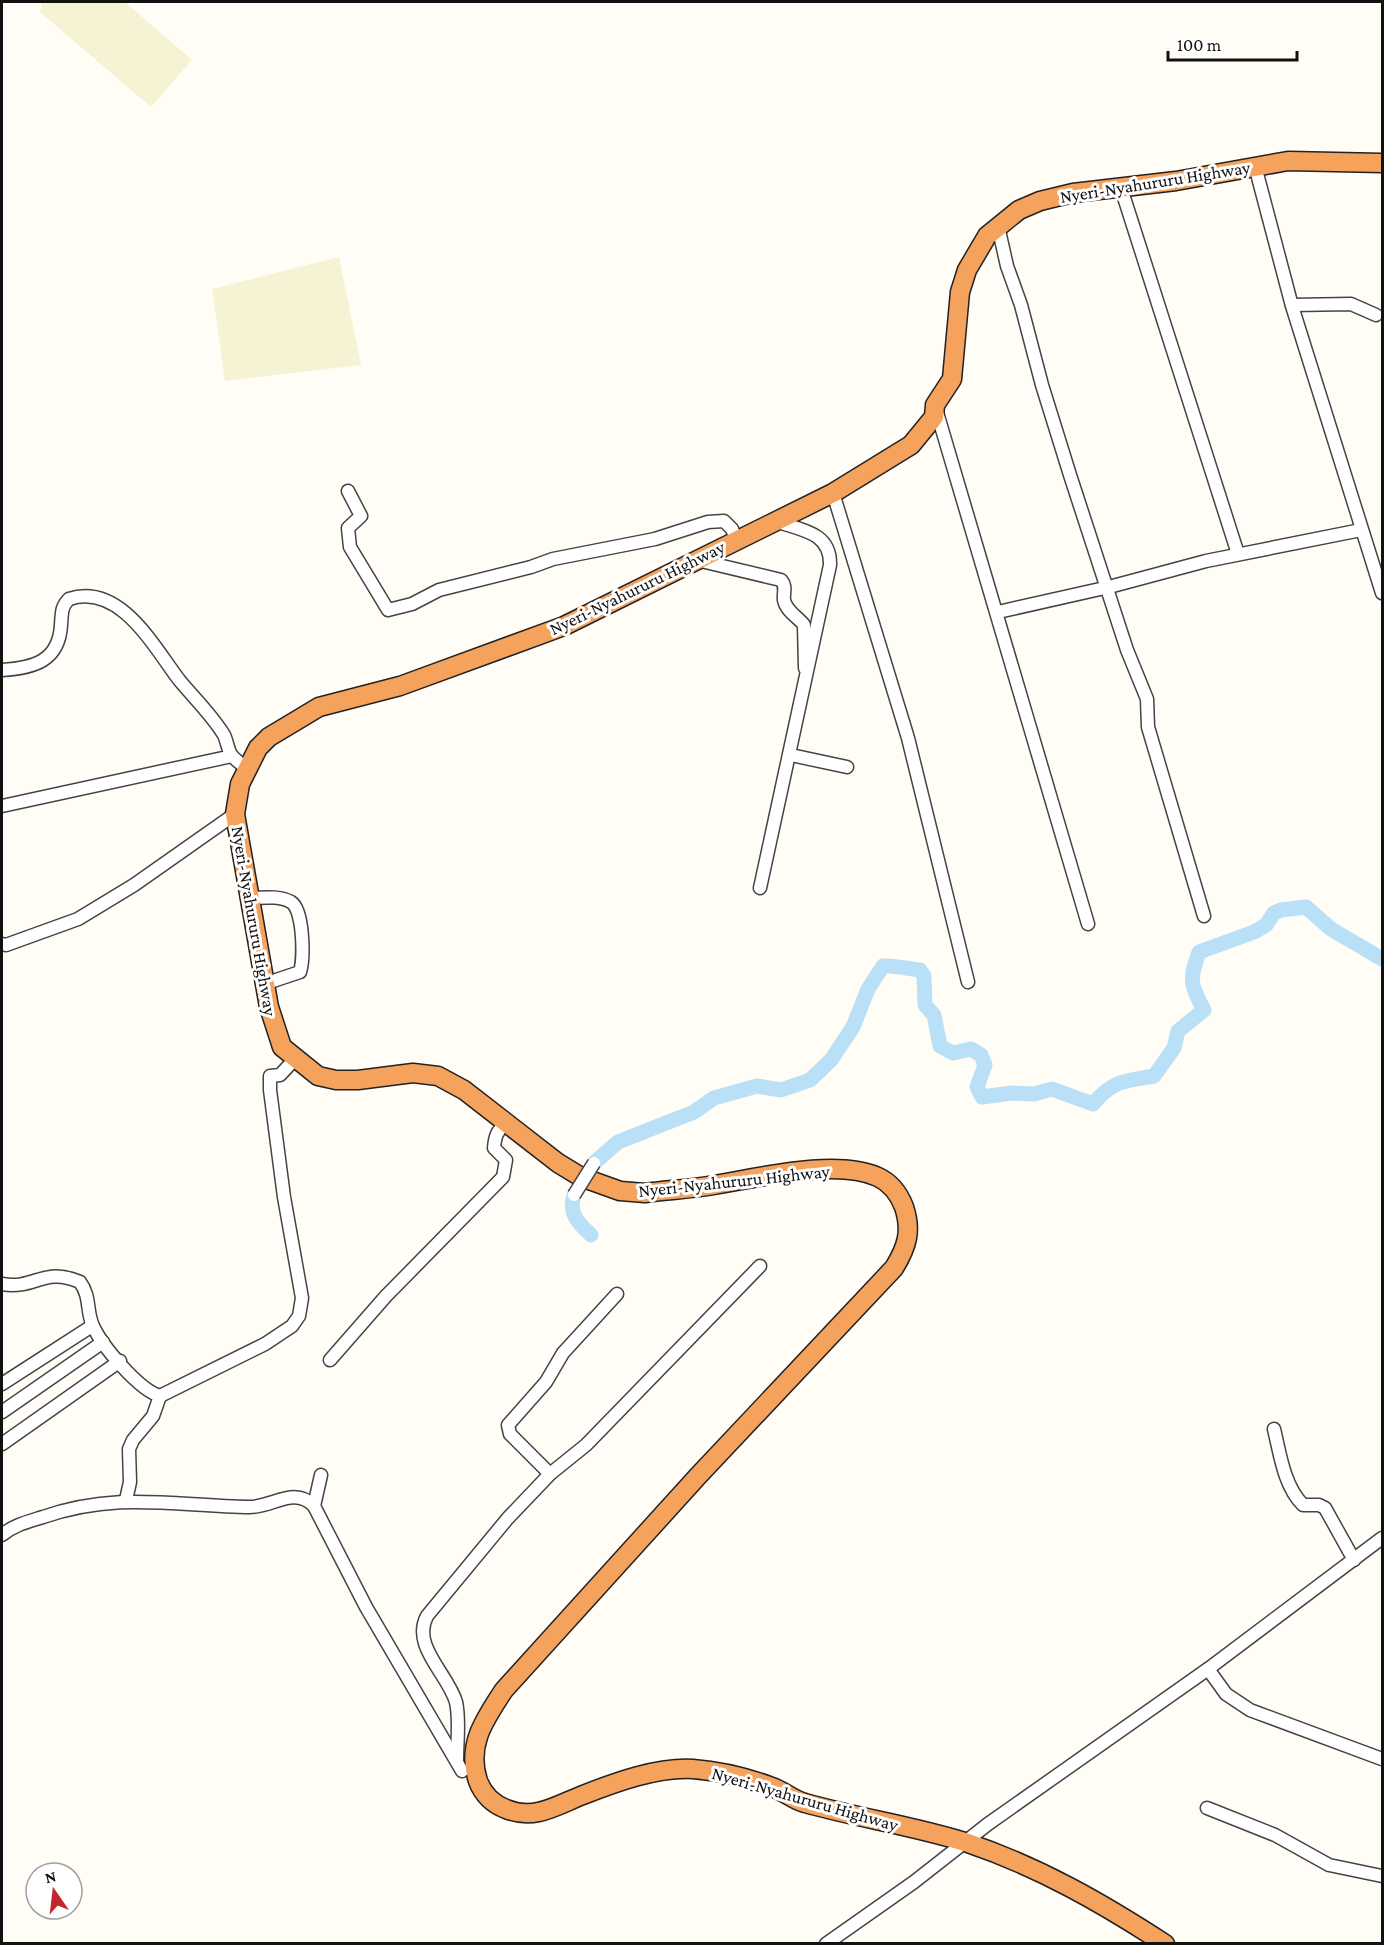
<svg xmlns="http://www.w3.org/2000/svg" width="1384" height="1945" font-family="'Crimson Pro',serif">
  <style>
    .farmland { fill: #f6f3d4 }
    .lines { fill: none; stroke-linecap: round; stroke-linejoin: round }
    .river { stroke: #b9e0f7; stroke-width: 15 }
    .minor-casing { stroke: #444; stroke-width: 15 }
    .highway-casing { stroke: #222; stroke-width: 21 }
    .minor { stroke: #fff; stroke-width: 12 }
    .highway { stroke: #f5a25d; stroke-width: 18 }
    .minor-bridge-casing { stroke: #444; stroke-width: 15; stroke-linecap: butt }
    .minor-bridge { stroke: #fff; stroke-width: 12 }
    .labels { text-anchor: middle; dominant-baseline: central; stroke-width: 6; stroke-linejoin: round; paint-order: stroke }
    .street-label { font-size: 18px; fill: #111; stroke: #fff }
  </style>
  <rect width="100%" height="100%" fill="#fffdf5"/>
  <g class="farmland">
    <path d="M42,2H125L192,60L151,107L40,12Z"/>
    <path d="M339,257L361,365L225,381L212,289Z"/>
  </g>
  <g class="lines">
    <g class="river">
      <path d="M594,1163L618,1142L694,1112L714,1098L757,1086L781,1090L810,1080L831,1060L853,1027L868,989L883,966C891,965 911,969 920,970L924,976L925,1005L934,1015L940,1046L953,1053L971,1049L981,1055L985,1065L977,1087L982,1097L1012,1093L1034,1094L1052,1089L1093,1104C1113,1080 1125,1081 1154,1076L1174,1048L1178,1031L1204,1010C1190,984 1189,980 1199,952L1254,932L1266,925L1274,913L1281,910L1306,907L1331,929L1382,959"/>
      <path d="M574,1195C568,1213 578,1223 591,1235"/>
    </g>
    <g class="minor-casing">
      <g id="minor">
        <path d="M1255,166L1292,306L1382,593"/>
        <path d="M1121,188L1238,554"/>
        <path d="M998,226L1007,266L1021,305L1042,385L1070,475L1127,650L1147,699L1148,727L1204,916"/>
        <path d="M1292,305L1351,304L1376,315"/>
        <path d="M936,409L1088,924"/>
        <path d="M348,491L361,516L348,528L350,547L388,610L412,604L439,590L531,567L553,559L655,539L708,522L724,521L732,529L736,539"/>
        <path d="M833,493L908,738L968,982"/>
        <path d="M697,560L781,580C787,587 783,592 784,600C786,611 798,617 804,625L805,668"/>
        <path d="M998,612L1109,587L1206,561L1361,530"/>
        <path d="M2,670C34,668 59,661 61,625C62,613 61,607 69,599C121,582 155,649 180,681C195,699 212,715 224,735C227,741 228,751 232,756C236,760 241,764 246,768"/>
        <path d="M791,755L847,767"/>
        <path d="M2,806L232,756"/>
        <path d="M760,888L830,565C831,532 801,530 775,521"/>
        <path d="M248,898C261,898 279,895 291,902C304,910 304,959 300,972L264,984"/>
        <path d="M2,944L6,945L78,919L134,885L235,814"/>
        <path d="M2,1284C36,1290 43,1266 80,1282C91,1297 86,1311 93,1326C102,1346 139,1390 160,1396L153,1416L133,1440L129,1449L130,1482L126,1500"/>
        <path d="M330,1360L386,1296L503,1177L506,1160L494,1148C495,1136 497,1131 506,1123"/>
        <path d="M2,1384L92,1326"/>
        <path d="M160,1396L265,1344L292,1326L299,1316L302,1298L284,1197L270,1090V1076L280,1075L295,1059"/>
        <path d="M2,1412L103,1342"/>
        <path d="M1274,1429C1280,1454 1284,1486 1303,1505H1319L1325,1508L1354,1560"/>
        <path d="M2,1444L120,1361"/>
        <path d="M550,1474L510,1434L508,1425L546,1382L563,1353L617,1294"/>
        <path d="M314,1506L321,1475"/>
        <path d="M2,1535C14,1525 27,1522 43,1517C118,1491 174,1506 250,1507C273,1507 294,1486 314,1506L366,1607L462,1771"/>
        <path d="M1208,1669L1226,1694L1250,1710L1382,1759"/>
        <path d="M457,1759C457,1741 460,1720 456,1702C448,1674 411,1646 427,1616L508,1518L550,1474L586,1445L760,1266"/>
        <path d="M1207,1808L1275,1835L1329,1865L1382,1876"/>
        <path d="M826,1944L914,1882L988,1824L1208,1669L1382,1538"/>
      </g>
    </g>
    <g class="highway-casing">
      <path id="highway" d="M1165,1944C1102,1903 1039,1867 968,1843C915,1826 858,1818 805,1803C793,1800 784,1791 772,1787C748,1778 718,1771 693,1769C657,1767 616,1782 583,1795C557,1805 535,1821 506,1809C493,1804 483,1794 478,1781C466,1745 485,1719 504,1690L698,1476L894,1268C907,1247 912,1231 904,1207C899,1194 891,1183 878,1177C836,1158 758,1178 714,1185C691,1189 668,1190 645,1193L620,1191L581,1177L558,1163L464,1090L438,1076L413,1073L358,1080H336L318,1076L282,1047L269,1007L235,814L240,784L258,748L269,737L319,707L400,686L564,626L833,493L911,445L934,417L935,405L952,379L960,292L967,270L987,236L1019,210L1040,201L1073,193L1176,181L1288,161L1382,163"/>
    </g>
    <use href="#minor" class="minor"/>
    <use href="#highway" class="highway"/>
    <g class="minor-bridge-casing">
      <path id="minor-bridge" d="M574,1195L594,1163"/>
    </g>
    <use href="#minor-bridge" class="minor-bridge"/>
  </g>
  <g class="labels">
    <g class="street-label">
      <text transform="translate(1155 182) rotate(-9)">Nyeri-Nyahururu Highway</text>
      <text transform="translate(637 588) rotate(-26)">Nyeri-Nyahururu Highway</text>
      <text transform="translate(254 921) rotate(80)">Nyeri-Nyahururu Highway</text>
      <text transform="translate(734 1181) rotate(-6)">Nyeri-Nyahururu Highway</text>
      <text transform="translate(805 1799) rotate(16)">Nyeri-Nyahururu Highway</text>
    </g>
  </g>
  <rect width="1384" height="1945" fill="none" stroke="#111111" stroke-width="6"/>
  <g transform="translate(54 1891) rotate(346)"><circle r="28" fill="#ffffff" stroke="#a0a0a0" stroke-width="1.5"/>
  <path d="M0-4.5L10 22L0 15L-10 22Z" fill="#c4262e"/>
  <text y="-9" font-size="16" font-weight="bold" text-anchor="middle" fill="#111111">N</text>
  </g>
  <path d="M1168 51v9h129v-9" fill="none" stroke="#111111" stroke-width="3"/>
  <text x="1177" y="51" font-size="18" fill="#111111" stroke="#ffffff" stroke-width="4.5" paint-order="stroke">100 m</text>
</svg>
